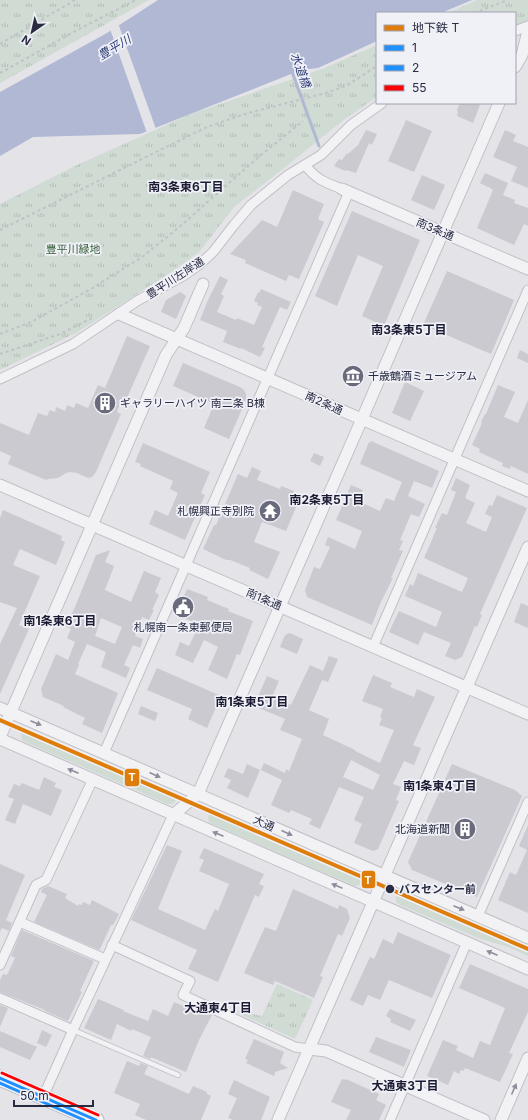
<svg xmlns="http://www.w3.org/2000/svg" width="528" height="1120" font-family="Inter,'Noto Sans JP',sans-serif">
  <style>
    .grass { fill: #d0dbd3 }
    .park { fill: url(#park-tufts) }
    .water { fill: #b0b8d4 }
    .pier { fill: #e3e3e8 }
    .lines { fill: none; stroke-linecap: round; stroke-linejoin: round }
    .stream { stroke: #b0b8d4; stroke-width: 3 }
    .building { fill: #cacad0; fill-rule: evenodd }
    .service-casing { stroke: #c0c0c6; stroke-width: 6 }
    .minor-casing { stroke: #c0c0c6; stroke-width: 11 }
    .tertiary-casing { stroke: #c0c0c6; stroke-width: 13 }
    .trunk-casing { stroke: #b5b6bd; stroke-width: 17 }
    .path { stroke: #c1c2c8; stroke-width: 2; stroke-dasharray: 3 3; stroke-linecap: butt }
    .service { stroke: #f2f2f5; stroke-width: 4.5 }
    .minor { stroke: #f2f2f5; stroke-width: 9 }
    .tertiary { stroke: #f2f2f5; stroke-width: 11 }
    .trunk { stroke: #f6f6f7; stroke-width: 15 }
    .bus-1-casing { stroke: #f0f1f7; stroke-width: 6 }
    .bus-2-casing { stroke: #f0f1f7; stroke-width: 6 }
    .bus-3-casing { stroke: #f0f1f7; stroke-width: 6 }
    .bus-1 { stroke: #1e90ff; stroke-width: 3 }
    .bus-2 { stroke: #1e90ff; stroke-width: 3 }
    .bus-3 { stroke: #f00; stroke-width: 3 }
    .metro-1-casing { stroke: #f0f1f7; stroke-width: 7 }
    .metro-1 { stroke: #df7d0a; stroke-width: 4 }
    .oneway { fill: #8d8e9c }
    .stop-dot { fill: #282b42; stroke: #f0f1f7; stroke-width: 1.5 }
    .labels { text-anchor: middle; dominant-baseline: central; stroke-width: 3.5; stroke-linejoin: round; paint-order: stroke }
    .street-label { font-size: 11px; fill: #282b42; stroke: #f0f1f7 }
    .park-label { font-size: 11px; fill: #355f38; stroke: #f0f1f7 }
    .poi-label { font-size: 11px; fill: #282b42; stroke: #f0f1f7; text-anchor: start }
    .stop-label { font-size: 11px; font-weight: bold; fill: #282b42; stroke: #f0f1f7; text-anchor: start }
    .water-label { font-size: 12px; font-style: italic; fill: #313e78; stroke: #f0f1f7 }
    .neighbourhood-label { font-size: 12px; font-weight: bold; fill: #1b1c33; stroke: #f0f1f7 }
    .line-badge { stroke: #f0f1f7; stroke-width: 1.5 }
    .badge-label { font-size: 11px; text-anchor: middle; font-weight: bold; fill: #fff }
  </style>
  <defs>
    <pattern id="park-tufts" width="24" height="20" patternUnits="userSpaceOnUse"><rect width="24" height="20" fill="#d0dbd3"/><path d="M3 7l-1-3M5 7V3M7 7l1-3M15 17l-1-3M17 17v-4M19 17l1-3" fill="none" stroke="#b3bcb6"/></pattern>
  </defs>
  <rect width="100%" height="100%" fill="#e3e3e8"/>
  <g class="grass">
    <path d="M29,729L175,793C177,797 176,802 172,804H168L23,741C20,736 20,733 25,730Z"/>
    <path d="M215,810L360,873L363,877C364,883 361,885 355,886L210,823C206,818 209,812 215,810Z"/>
    <path d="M401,892L405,893L476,924L507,942L528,952V956L508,947L478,938L398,904L396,901V895Z"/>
  </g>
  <g class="park">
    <path d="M0,0H149L0,83Z"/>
    <path d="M477,0H528V21L515,25V13H448Z"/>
    <path d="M377,45V97L346,118L284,168L234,207L199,252L173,271L76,333L0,370V204L77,165L191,114L322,69Z"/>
    <path d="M277,984L313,1000L295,1039L229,1009L262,1016Z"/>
  </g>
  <path class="water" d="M158,0H472L441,13H377V41L318,68L301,70L140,134L33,137L0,156V92L107,33Z"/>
  <path class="pier" d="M118,23L156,129L147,133L110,29Z"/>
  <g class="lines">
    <path class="stream" d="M291,69L319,146"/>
  </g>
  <g class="building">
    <path d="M460,103H475L480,105L473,123L457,116L458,112L457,110Z"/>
    <path d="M406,120L432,131L414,172L388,161Z"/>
    <path d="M366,130L377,134L372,145L369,143L356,173L346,170L345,171L334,166L339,159L342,160L347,153L348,154L358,145Z"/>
    <path d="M505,130L516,135L513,141L528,147V188L511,181L517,167L493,157Z"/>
    <path d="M485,173L508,183L503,195L515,200L514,203L528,208V226L524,224L514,245L477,228L493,190L490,188L480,183Z"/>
    <path d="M422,175L445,185L434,210L411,200Z"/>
    <path d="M293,190L324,204L318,219L324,222L299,279L289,275L286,281L245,263L246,260L230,254L262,220L277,227Z"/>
    <path d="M352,211L420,240L384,326L362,316L383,266L358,255L337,306L315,296Z"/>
    <path d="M447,271L514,300L491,354L423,325Z"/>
    <path d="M220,276L228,280L221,294L224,296L217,312L236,320L237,318L254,325L262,307L257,305L258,303L254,301L258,292L259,293L261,289L291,302L287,310L280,307L262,347L265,348L260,357L241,348V349L223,342L227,331L200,320L207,302Z"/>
    <path d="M180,292L186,296L176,319L161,312L166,300Z"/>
    <path d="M127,336L150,346L127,398L123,396L117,412L121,414L96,472L92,477L88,478L77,473L70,472L66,473L58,478L48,479L46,480L8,464L11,456L0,451V423L29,435L38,413L47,416L50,410L55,412L56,407L65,411L67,405L74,408L76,403L88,408L98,385L105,388Z"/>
    <path d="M520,350L528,354V363L517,358Z"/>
    <path d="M183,363L240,387L244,390L246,394V400L229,439L204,428L214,404L173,386Z"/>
    <path d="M405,382L424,391L410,421L392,413Z"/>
    <path d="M498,385L515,392L504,417L518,423L528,400V474L511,466L510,469L502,466L503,463L479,452L480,449L472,445L482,423L481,422L485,414H486Z"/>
    <path d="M371,441L439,471L432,488L414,481L408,496L425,504L419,517L411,514L400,540L403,541L399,550L403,551L391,578H393L380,604L372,625L307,597L305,590L314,567L320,569L330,547L325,545L328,537L355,549L362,531L336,520L351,485L363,490L359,500H361L360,502L380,511L386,498L394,501L402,482L360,464L369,442L370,443Z"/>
    <path d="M143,443L210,472L201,493L205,495L185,540L149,524L155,510L168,516L178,493L170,489L173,481L140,466L141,464L135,462Z"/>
    <path d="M314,453L324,457L320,466L310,461Z"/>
    <path d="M252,467L261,471L257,480L280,489L281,486L294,491L293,495L300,498L286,531L262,522L254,542L280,552L268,579L249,570L250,568L230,560H226L203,549L214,525H216L238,474L247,478Z"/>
    <path d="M456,478L470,485L465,498L475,503L466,523L486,532L492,517L485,514L489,505L492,506L497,495L527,508L480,614L482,615L477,627L475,626L462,657L455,660L445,656L451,643L424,632L418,645L389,632L399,611L436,627L442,612L405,596L410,584L413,586L418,573L462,592L468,578L424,558L437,528H435L442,513L447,515L456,492L451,490Z"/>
    <path d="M3,510L62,536L61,540L65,542L56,565L20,549L13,565L40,576L19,625L29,629L0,694V644L17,608L0,602V518Z"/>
    <path d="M110,550L105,562L114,566L105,590L131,602L144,571L161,578L155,592L159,595L152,610H154L149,620L142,617L135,636L143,639L140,648L133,645L124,665L130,668L126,678L101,667L106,652L87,644L78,664L79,665L75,674L118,693L102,733L82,724L85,718L63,707L64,706L43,697L41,689L56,654L68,660L75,642L67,638L71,629L65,626L69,617H70L75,607L96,555ZM101,618L122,627L115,644L95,636Z"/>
    <path d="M187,589L208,597L207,600L229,609L228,611L253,621L240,655L237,654L227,679L208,670L218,647L204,640L193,663L175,655L180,642L189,646L199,625L176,614Z"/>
    <path d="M521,603L528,606V628L514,622Z"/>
    <path d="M290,633L303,639L297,654L280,647L285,635Z"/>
    <path d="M329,656L338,659L328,682L322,680L309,710L329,719L323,735L355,750V751L380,763L394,730L379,725L382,718L380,717L383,709L362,701L373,675L392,683L390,687L414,697L417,689L435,697L413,745L421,748L414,765L404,761L393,784L401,787L396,800L399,801L378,849L373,851L354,843L362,824L354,820L364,797L339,787L320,829L309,824L312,819L291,810L289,813L271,805L282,780L261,770L264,763L285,773L286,769L289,771L302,739L280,730L285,719L254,706L267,676L279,681L272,697L291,705L310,665L323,671ZM351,760L380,775L373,790L343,777Z"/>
    <path d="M157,668L221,696L207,728L188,719L192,709L147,690Z"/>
    <path d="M141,706L158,713L155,721L138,714Z"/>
    <path d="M247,764L260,770L248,798L227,788L231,780L224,777L228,768L243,774Z"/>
    <path d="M452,764L515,790L522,796L477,897L412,870L408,862Z"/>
    <path d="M44,777L56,783L54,787L62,790L51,816L23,804L15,824L5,820L14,799L8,797L14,784L20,786L22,783L39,790Z"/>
    <path d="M528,825V913L498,900L510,872L516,875L527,850L519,846Z"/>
    <path d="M167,845L182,851L158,909L205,930L215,909L218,911L229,884L199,871L204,860L199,858L204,848L264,874L259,884L264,886L259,897L255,895L218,982L188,969L197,950L131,920Z"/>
    <path d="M0,864L25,875L6,920L12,923L9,931L2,928L0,932Z"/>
    <path d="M48,886L67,894L65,898L78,906L79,904L82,905L83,902L90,905L92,900L119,914L113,925H111L100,949L99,950L34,922L47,895L41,892L42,889Z"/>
    <path d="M293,889L338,909L339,905L347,909L350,918L342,936L338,934L320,976L323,977L314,998L275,981L273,985L244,973L265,927L276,931Z"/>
    <path d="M22,930L94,961L80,991L82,992L68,1021L45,1011V1010L0,992V980L3,974L7,975L15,958L11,956Z"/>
    <path d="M398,932L451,955L432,998L389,980L380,1000L368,995L363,1006L350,1000L370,957L374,959L383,939L393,944Z"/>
    <path d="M470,964L528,989V1012L509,1053L513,1054L500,1082L465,1068L464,1071L461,1070L459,1074L454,1071L448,1085L427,1076L443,1040L458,1046L456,1050L473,1058L480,1041L490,1045L505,1008L459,988Z"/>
    <path d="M98,999L124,1010L123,1011L148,1021L153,1009L168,1016L174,1002L188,1008V1006L200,1012L201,1010L212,1015L199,1040L186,1072L151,1057V1059L143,1056L151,1037L132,1029L131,1031L117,1024L111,1040L84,1028Z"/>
    <path d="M0,1005L8,1008L0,1027Z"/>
    <path d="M390,1009L416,1020L410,1031L390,1022L391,1019L386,1016Z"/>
    <path d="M42,1030L52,1035L46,1047L37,1043Z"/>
    <path d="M0,1031L37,1047L30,1060L0,1047Z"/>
    <path d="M376,1037L411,1050L404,1067L369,1052Z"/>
    <path d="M254,1039L284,1052L280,1063L288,1068L275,1072L274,1076L246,1063L248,1060L245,1059Z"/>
    <path d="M127,1061L139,1066L140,1063L148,1066L144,1074L189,1094L193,1086L207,1092V1094L211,1096L201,1120H146L135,1115L140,1104L114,1093Z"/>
    <path d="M342,1079L346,1080V1079L379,1094L376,1100L386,1105L379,1120H346L351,1110L331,1102Z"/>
    <path d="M234,1080L270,1097L261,1120H233L228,1118L237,1098L228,1094Z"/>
  </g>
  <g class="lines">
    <g class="service-casing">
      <path id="service" d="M73,1030L178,1075"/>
    </g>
    <g class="minor-casing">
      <g id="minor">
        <path d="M515,31L528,26"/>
        <path d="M305,165C317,180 324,182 342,189"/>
        <path d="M0,379L73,344L137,301L183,276L200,264L213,252L234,225L251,205L288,175L321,155L351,125L382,103"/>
        <path d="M373,647L528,290"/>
        <path d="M104,753L349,192"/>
        <path d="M478,916L528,802"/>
        <path d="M20,922L105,959"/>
        <path d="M112,945L190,981L183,995L295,1047L309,1049"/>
        <path d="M0,965L36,885L46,880L93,779"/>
        <path d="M0,998L73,1030"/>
        <path d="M43,1097L73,1030L173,815"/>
        <path d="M390,1120L467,942"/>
      </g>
    </g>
    <g class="tertiary-casing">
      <g id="tertiary">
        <path d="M515,67L522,55L528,31"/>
        <path d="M342,189L528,269"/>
        <path d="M119,314L528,491"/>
        <path d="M0,485L528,714"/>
        <path d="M0,708L528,938"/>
        <path d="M0,737L166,355L184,328L203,284"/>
        <path d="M0,739L528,969"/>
        <path d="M173,815L198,794L362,419L499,103"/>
        <path d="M309,1049L326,1051L484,1120"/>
        <path d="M278,1120L528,547"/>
        <path d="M501,1120L528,1058"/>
      </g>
    </g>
    <g class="trunk-casing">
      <path id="trunk" d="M0,1078L96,1120"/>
    </g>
    <g class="path">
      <path d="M474,13L508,0"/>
      <path d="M0,44L75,0"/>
      <path d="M0,73L81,28L136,0"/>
      <path d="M0,230L150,155L207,127L248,113L326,93L346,86L377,66"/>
      <path d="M0,334L31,322L91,289L142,257L177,229L261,155L303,121"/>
      <path d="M0,354L60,334L94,317"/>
    </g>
    <use href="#service" class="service"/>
    <use href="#minor" class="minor"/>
    <use href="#tertiary" class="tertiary"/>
    <use href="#trunk" class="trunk"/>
    <g class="bus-1-casing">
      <path id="bus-1" d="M0,1078L96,1120"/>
    </g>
    <g class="bus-2-casing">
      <path id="bus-2" d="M0,1083L84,1120"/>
    </g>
    <g class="bus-3-casing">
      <path id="bus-3" d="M2,1073L98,1115"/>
    </g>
    <use href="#bus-1" class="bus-1"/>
    <use href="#bus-2" class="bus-2"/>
    <use href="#bus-3" class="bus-3"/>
    <g class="metro-1-casing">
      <path id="metro-1" d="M0,720L528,949"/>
    </g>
    <use href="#metro-1" class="metro-1"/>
  </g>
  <defs><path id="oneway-solid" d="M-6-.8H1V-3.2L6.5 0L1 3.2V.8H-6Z"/></defs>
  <g class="oneway">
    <use href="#oneway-solid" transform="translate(36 723) rotate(23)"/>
    <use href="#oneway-solid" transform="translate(73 771) rotate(-157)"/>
    <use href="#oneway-solid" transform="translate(155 775) rotate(24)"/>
    <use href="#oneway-solid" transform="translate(287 833) rotate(24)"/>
    <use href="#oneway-solid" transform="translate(218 834) rotate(-157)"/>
    <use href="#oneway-solid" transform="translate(337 886) rotate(-157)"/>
    <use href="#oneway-solid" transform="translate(459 908) rotate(23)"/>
    <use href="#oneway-solid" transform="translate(492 953) rotate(-157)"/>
    <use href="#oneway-solid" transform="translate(514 1089) rotate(-66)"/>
  </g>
  <defs>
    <g id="museum-disc" transform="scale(1.15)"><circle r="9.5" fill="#696b7c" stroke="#f0f1f7"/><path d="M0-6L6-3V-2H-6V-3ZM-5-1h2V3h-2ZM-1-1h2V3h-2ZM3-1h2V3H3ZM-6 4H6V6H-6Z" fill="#fff"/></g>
    <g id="building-disc" transform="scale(1.15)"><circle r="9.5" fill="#696b7c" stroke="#f0f1f7"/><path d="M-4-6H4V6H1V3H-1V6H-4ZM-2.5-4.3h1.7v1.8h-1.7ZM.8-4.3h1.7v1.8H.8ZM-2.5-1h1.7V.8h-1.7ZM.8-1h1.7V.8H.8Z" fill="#fff"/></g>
    <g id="temple-disc" transform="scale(1.15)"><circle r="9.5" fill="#696b7c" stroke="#f0f1f7"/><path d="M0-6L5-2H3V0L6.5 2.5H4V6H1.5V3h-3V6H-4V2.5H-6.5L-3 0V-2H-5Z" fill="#fff"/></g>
    <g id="civic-disc" transform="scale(1.15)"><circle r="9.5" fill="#696b7c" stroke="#f0f1f7"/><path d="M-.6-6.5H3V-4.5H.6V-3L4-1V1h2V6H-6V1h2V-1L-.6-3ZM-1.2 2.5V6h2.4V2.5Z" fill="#fff"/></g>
  </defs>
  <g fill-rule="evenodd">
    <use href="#museum-disc" x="353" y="376"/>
    <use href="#building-disc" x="105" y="403"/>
    <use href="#temple-disc" x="270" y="511"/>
    <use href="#civic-disc" x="183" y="607"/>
    <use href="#building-disc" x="465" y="829"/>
  </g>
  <circle class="stop-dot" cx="390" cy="889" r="5"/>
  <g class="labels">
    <g class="street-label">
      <text transform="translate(435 229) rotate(23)">南3条通</text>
      <text transform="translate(175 278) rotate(-33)">豊平川左岸通</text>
      <text transform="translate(324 403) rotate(24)">南2条通</text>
      <text transform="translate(264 599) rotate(23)">南1条通</text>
      <text transform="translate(264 823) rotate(24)">大通</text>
    </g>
    <g class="park-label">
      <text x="73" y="249">豊平川緑地</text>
    </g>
    <g class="poi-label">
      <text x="368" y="376">千歳鶴酒ミュージアム</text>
      <text x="120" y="403">ギャラリーハイツ 南二条 B棟</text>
      <text x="254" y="511" text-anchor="end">札幌興正寺別院</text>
      <text x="183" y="627" text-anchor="middle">札幌南一条東郵便局</text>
      <text x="450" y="829" text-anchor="end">北海道新聞</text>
    </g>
    <g class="stop-label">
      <text x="399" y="889">バスセンター前</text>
    </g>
    <g class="water-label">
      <text transform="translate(114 47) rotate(-31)">豊平川</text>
      <text transform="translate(301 70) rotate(70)">水道橋</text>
    </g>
    <g class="neighbourhood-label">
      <text x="186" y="186">南3条東6丁目</text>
      <text x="409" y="329">南3条東5丁目</text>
      <text x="327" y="499">南2条東5丁目</text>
      <text x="60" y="620">南1条東6丁目</text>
      <text x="252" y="701">南1条東5丁目</text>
      <text x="440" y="785">南1条東4丁目</text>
      <text x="218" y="1007">大通東4丁目</text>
      <text x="405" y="1085">大通東3丁目</text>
    </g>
  </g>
  <g class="line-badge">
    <rect x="124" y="768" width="16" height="19" rx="4" fill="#df7d0a"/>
    <rect x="361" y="870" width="15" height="19" rx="4" fill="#df7d0a"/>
  </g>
  <g class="badge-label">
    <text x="132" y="781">T</text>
    <text x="368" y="884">T</text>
  </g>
  <rect x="376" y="12" width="140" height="92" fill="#f0f1f7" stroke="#a0a2af"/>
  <rect x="384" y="25" width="20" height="6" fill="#df7d0a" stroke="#a0a2af"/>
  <text x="412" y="32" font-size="12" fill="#282b42">地下鉄 T</text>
  <rect x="384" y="45" width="20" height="6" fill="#1e90ff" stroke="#a0a2af"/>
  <text x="412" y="52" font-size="12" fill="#282b42">1</text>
  <rect x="384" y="65" width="20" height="6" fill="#1e90ff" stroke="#a0a2af"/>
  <text x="412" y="72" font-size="12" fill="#282b42">2</text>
  <rect x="384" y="85" width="20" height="6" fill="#ff0000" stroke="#a0a2af"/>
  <text x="412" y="92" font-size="12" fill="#282b42">55</text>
  <g transform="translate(32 32) rotate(214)" stroke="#f0f1f7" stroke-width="3" paint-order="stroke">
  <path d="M0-3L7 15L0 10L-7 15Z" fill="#282b42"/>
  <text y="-6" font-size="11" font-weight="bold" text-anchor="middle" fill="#282b42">N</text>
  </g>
  <path d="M14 1100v6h79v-6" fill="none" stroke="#282b42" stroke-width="2"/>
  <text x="20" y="1100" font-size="12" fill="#282b42" stroke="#f0f1f7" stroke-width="3" paint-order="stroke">50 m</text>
</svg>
